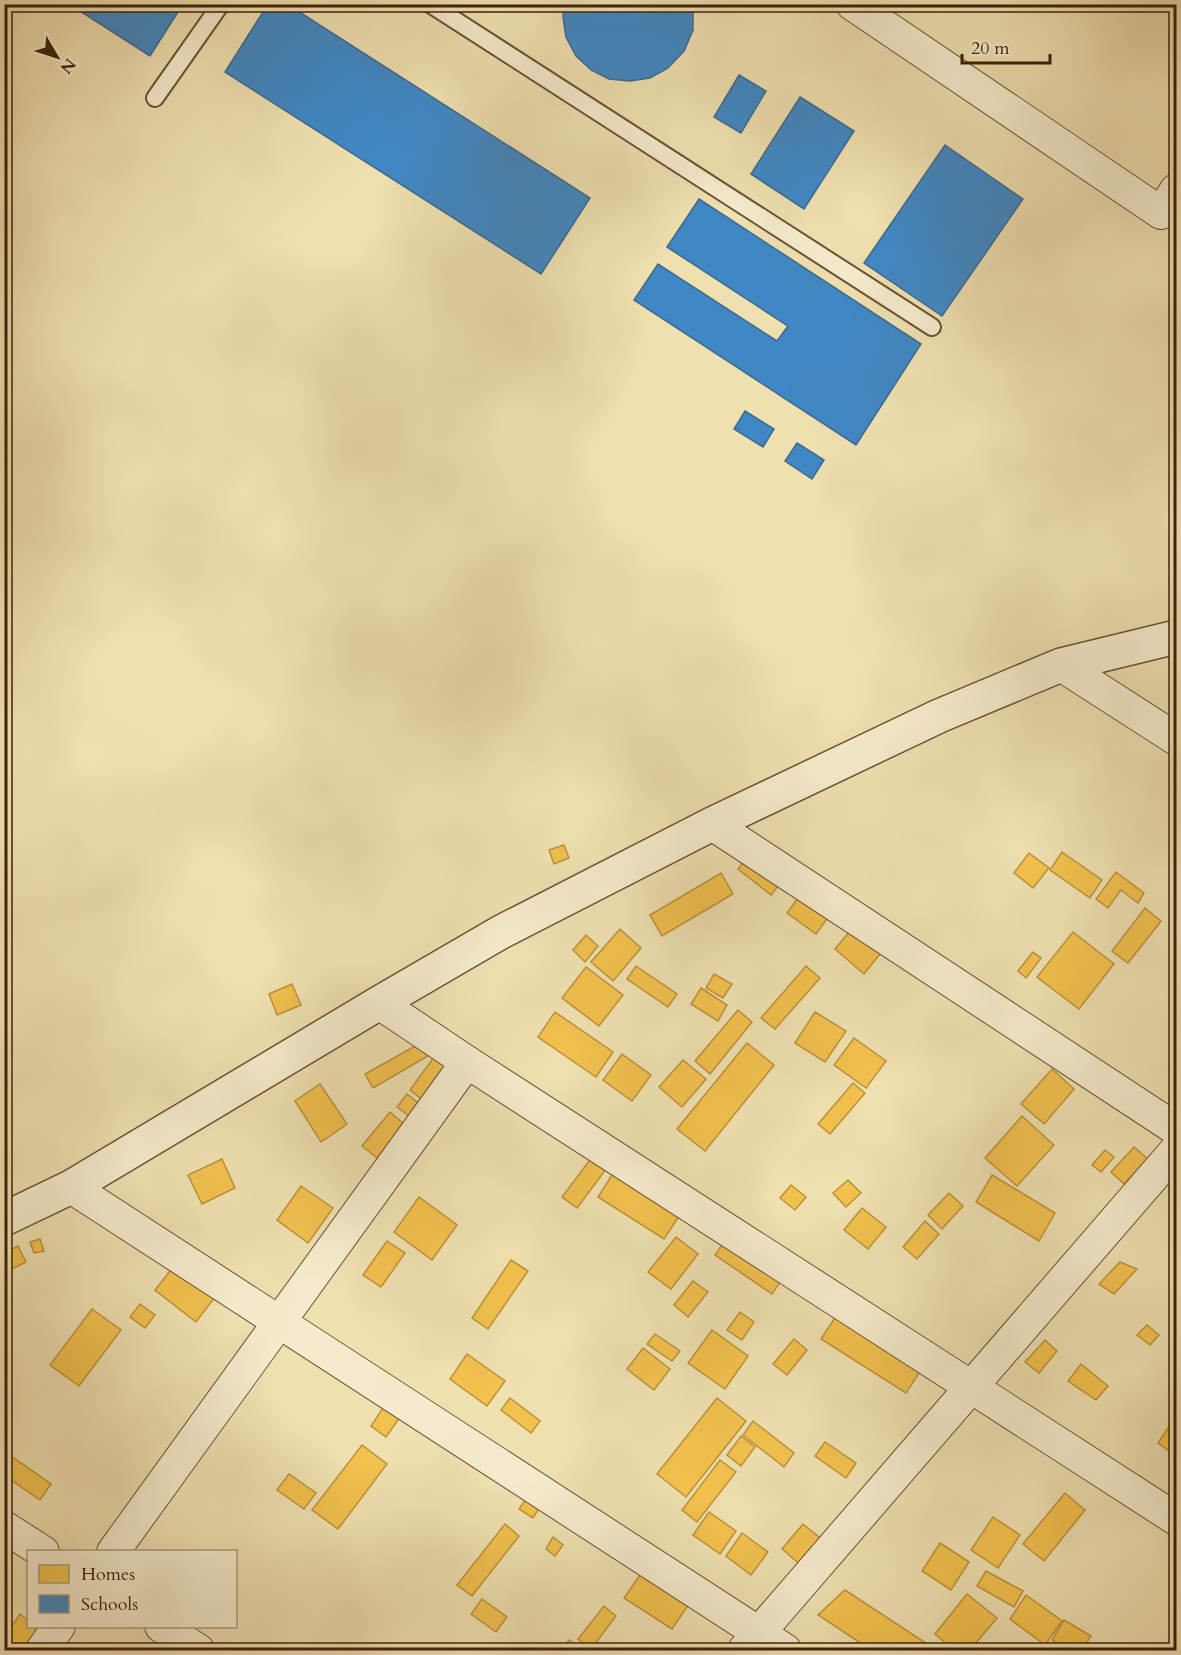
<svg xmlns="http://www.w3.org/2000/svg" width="1181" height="1655" font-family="Cardo,serif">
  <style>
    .homes { fill: #f2c14e; stroke: #bc913a; stroke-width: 1.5 }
    .schools { fill: #3f88c5; stroke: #3e698d; stroke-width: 1.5 }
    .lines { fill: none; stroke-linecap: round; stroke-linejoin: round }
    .service-casing { stroke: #6a5034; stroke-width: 20 }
    .minor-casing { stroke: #6a5034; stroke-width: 34 }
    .tertiary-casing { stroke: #6a5034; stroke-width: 36 }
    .service { stroke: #f5ebcc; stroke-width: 16 }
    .minor { stroke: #f5ebcc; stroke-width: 32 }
    .tertiary { stroke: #f5ebcc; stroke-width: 33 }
  </style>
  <rect width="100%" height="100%" fill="#efe0b0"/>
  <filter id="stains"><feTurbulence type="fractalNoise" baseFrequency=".00333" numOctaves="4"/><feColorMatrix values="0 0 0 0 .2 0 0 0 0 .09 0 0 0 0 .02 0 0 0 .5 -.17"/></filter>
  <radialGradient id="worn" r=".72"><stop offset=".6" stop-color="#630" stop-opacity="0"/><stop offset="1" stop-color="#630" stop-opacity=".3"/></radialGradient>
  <g class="homes">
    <path d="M564,845L569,858L554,864L549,850Z"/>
    <path d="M1062,852L1102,880L1090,898L1050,870Z"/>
    <path d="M1029,853L1049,868L1033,888L1014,873Z"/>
    <path d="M749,854L783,880L771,895L738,869Z"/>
    <path d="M1116,872L1144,893L1138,903L1121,890L1108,908L1096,899Z"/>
    <path d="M721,873L733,894L662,936L650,915Z"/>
    <path d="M800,895L829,916L816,934L787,913Z"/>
    <path d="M1145,908L1161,921L1128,963L1112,951Z"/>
    <path d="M855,925L884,949L864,974L835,949Z"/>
    <path d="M620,929L641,948L613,981L591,962Z"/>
    <path d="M1073,932L1114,964L1079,1009L1037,977Z"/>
    <path d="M586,935L598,946L585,962L573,950Z"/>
    <path d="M1033,952L1041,958L1026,978L1018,971Z"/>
    <path d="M636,966L677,994L668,1007L627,979Z"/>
    <path d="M806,966L820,978L775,1029L761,1018Z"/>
    <path d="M586,967L623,995L599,1026L562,998Z"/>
    <path d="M714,974L732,984L723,998L706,988Z"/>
    <path d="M292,984L301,1005L277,1015L269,994Z"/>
    <path d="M701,988L727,1005L718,1021L691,1004Z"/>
    <path d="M738,1010L752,1022L710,1074L695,1061Z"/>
    <path d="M555,1012L613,1052L596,1077L538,1037Z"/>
    <path d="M815,1012L846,1031L825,1062L795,1043Z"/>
    <path d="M854,1038L886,1061L866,1088L834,1065Z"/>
    <path d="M426,1040L433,1053L373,1088L365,1074Z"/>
    <path d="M747,1043L774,1065L705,1151L677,1129Z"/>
    <path d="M436,1054L450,1064L424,1101L410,1090Z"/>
    <path d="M622,1054L651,1075L632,1101L603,1080Z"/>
    <path d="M683,1060L706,1079L682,1107L659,1087Z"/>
    <path d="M1052,1069L1074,1089L1044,1124L1021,1104Z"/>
    <path d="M853,1083L865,1093L830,1134L818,1124Z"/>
    <path d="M320,1084L347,1124L321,1142L295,1101Z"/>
    <path d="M407,1094L421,1105L412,1118L397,1107Z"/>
    <path d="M390,1112L404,1124L377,1158L362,1146Z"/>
    <path d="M1022,1116L1054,1145L1017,1186L985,1158Z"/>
    <path d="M1134,1147L1148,1159L1124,1184L1111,1172Z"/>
    <path d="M1105,1150L1114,1157L1101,1172L1092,1165Z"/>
    <path d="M595,1153L610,1164L577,1208L562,1197Z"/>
    <path d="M222,1159L235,1188L202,1204L188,1175Z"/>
    <path d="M615,1170L681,1213L664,1239L598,1197Z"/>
    <path d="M992,1175L1055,1213L1039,1241L976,1202Z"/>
    <path d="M848,1180L861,1193L846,1207L833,1193Z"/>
    <path d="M791,1185L806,1197L795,1210L780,1198Z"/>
    <path d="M301,1186L333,1208L308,1243L277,1220Z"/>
    <path d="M949,1193L963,1206L942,1229L928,1215Z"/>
    <path d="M419,1197L457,1225L432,1260L394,1232Z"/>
    <path d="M862,1208L886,1227L868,1249L844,1230Z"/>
    <path d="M925,1221L939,1234L917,1259L903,1247Z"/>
    <path d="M676,1237L698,1254L671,1289L648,1272Z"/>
    <path d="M40,1239L44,1251L34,1253L30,1242Z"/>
    <path d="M726,1239L783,1278L772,1294L715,1255Z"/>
    <path d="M387,1241L405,1253L381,1287L363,1275Z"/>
    <path d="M18,1246L26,1262L4,1273V1253Z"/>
    <path d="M511,1260L528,1271L488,1329L472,1318Z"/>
    <path d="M177,1262L218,1293L196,1322L155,1290Z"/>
    <path d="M1120,1262L1137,1269L1114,1294L1099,1284Z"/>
    <path d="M4,1274L12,1290L4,1293Z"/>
    <path d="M693,1281L708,1292L688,1317L674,1305Z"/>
    <path d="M140,1304L155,1315L145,1328L130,1317Z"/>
    <path d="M92,1309L121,1330L79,1386L50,1365Z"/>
    <path d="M740,1312L754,1322L742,1340L727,1330Z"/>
    <path d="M836,1316L921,1370L906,1393L821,1339Z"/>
    <path d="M1147,1325L1159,1335L1150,1345L1137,1335Z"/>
    <path d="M712,1330L748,1356L725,1389L688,1363Z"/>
    <path d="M655,1334L680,1351L672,1361L647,1344Z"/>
    <path d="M794,1339L807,1350L787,1375L773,1364Z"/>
    <path d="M1045,1340L1057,1351L1039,1373L1025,1362Z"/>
    <path d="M643,1348L670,1369L654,1390L627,1369Z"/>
    <path d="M467,1354L505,1381L487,1406L450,1379Z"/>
    <path d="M1081,1364L1108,1386L1096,1400L1068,1381Z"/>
    <path d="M510,1398L540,1421L531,1433L501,1410Z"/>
    <path d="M717,1398L746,1421L686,1497L657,1474Z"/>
    <path d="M387,1402L403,1413L386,1437L371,1426Z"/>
    <path d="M1176,1416V1456L1158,1443Z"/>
    <path d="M753,1421L794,1453L784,1467L743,1435Z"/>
    <path d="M741,1436L755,1447L741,1466L727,1455Z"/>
    <path d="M825,1442L856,1463L846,1478L815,1456Z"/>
    <path d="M362,1445L387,1464L338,1529L312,1510Z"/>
    <path d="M4,1451L51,1484L40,1500L4,1475Z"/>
    <path d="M720,1460L736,1472L697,1522L682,1510Z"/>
    <path d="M289,1474L316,1493L304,1509L277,1490Z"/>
    <path d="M1065,1493L1085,1510L1044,1561L1023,1544Z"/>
    <path d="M528,1496L541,1505L533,1518L519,1509Z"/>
    <path d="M709,1512L736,1531L720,1554L693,1535Z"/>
    <path d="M993,1517L1020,1535L998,1568L971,1550Z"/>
    <path d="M505,1524L519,1536L472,1596L457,1585Z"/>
    <path d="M803,1524L825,1542L803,1567L782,1549Z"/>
    <path d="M742,1533L768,1552L751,1575L726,1556Z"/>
    <path d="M553,1537L563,1545L555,1556L546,1549Z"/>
    <path d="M940,1543L969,1562L951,1590L922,1571Z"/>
    <path d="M986,1571L1023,1591L1014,1607L977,1586Z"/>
    <path d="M642,1572L689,1604L672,1629L624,1598Z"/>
    <path d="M845,1590L935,1649L871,1650L818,1615Z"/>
    <path d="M967,1594L997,1618L970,1650H954L935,1634Z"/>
    <path d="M1026,1595L1062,1621L1045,1645L1010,1619Z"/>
    <path d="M482,1599L507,1617L496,1632L471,1614Z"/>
    <path d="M604,1606L616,1616L591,1649L578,1639Z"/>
    <path d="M20,1614L28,1620V1626H38L42,1629L28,1650H16L4,1643V1638Z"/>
    <path d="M1064,1620L1091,1636L1082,1650H1068L1052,1640Z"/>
    <path d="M569,1640L584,1650H561Z"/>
  </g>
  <g class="schools">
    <path d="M69,4H183L150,56Z"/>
    <path d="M268,4H287L590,198L541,274L225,72Z"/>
    <path d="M564,4H693V30L684,51L668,68L650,78L630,81L609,79L591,70L576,56L566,37L563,17Z"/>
    <path d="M739,75L766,91L741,133L714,117Z"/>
    <path d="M800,97L854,131L804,209L751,174Z"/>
    <path d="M945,145L1023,199L942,316L864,263Z"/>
    <path d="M699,199L921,344L856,445L634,300L658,264L777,341L788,326L667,247Z"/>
    <path d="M745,411L774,429L763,447L734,429Z"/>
    <path d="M797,443L824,460L812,479L785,461Z"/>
  </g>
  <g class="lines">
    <g class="service-casing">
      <g id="service">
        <path d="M430,4L932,327"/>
        <path d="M155,98L221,4"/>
      </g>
    </g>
    <g class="minor-casing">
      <g id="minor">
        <path d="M852,4L1161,213L1176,190"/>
        <path d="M1061,665L1176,739"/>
        <path d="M712,824L1176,1129"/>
        <path d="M379,1003L467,1062L1176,1519"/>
        <path d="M71,1187L785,1650"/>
        <path d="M4,1527L43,1552"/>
        <path d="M113,1552L467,1062"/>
        <path d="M161,1626L198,1650"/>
        <path d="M42,1650L59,1626"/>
        <path d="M744,1650L1176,1150"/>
      </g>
    </g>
    <g class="tertiary-casing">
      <path id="tertiary" d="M4,1219L71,1187L379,1003L501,932L712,824L939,716L1061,665L1176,637"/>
    </g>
    <use href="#service" class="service"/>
    <use href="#minor" class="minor"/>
    <use href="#tertiary" class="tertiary"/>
  </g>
  <rect width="1181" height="1655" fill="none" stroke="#efe0b0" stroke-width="24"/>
  <rect x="6" y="6" width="1169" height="1643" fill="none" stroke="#3d200b" stroke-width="3"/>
  <rect x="12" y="12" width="1157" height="1631" fill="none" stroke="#3d200b" stroke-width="1.5"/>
  <rect x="27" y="1550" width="210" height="78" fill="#f5ebcc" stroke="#ab9a7f" stroke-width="1.5"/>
  <rect x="39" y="1565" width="30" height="18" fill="#f2c14e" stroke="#ab9a7f" stroke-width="1.5"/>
  <text x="81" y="1580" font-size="18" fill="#3d200b">Homes</text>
  <rect x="39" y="1595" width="30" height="18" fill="#3f88c5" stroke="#ab9a7f" stroke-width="1.5"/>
  <text x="81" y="1610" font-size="18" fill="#3d200b">Schools</text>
  <g transform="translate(57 57) rotate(129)" stroke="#f5ebcc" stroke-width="4.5" paint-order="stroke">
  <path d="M0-4.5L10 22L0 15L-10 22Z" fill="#3d200b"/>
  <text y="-9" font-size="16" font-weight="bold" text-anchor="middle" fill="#3d200b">N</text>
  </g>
  <path d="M962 54v9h88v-9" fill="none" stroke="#3d200b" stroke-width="3"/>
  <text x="971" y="54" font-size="18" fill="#3d200b" stroke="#f5ebcc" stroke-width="4.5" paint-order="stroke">20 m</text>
  <rect width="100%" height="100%" filter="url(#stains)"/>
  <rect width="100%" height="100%" fill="url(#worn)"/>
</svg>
